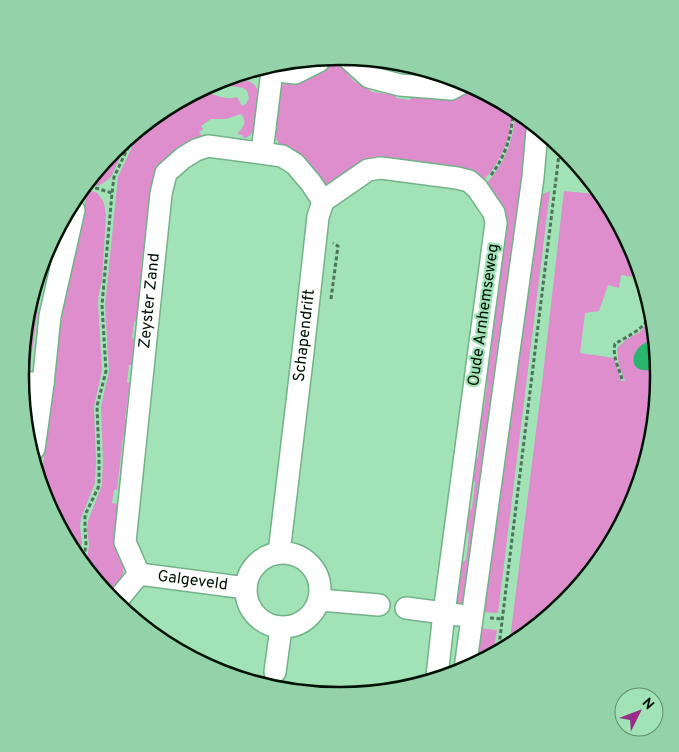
<svg xmlns="http://www.w3.org/2000/svg" width="679" height="752" font-family="Overpass,sans-serif">
  <style>
    .green { fill: #de8dcd }
    .water { fill: #2ab46d }
    .lines { fill: none; stroke-linecap: round; stroke-linejoin: round }
    .minor-casing { stroke: #71b288; stroke-width: 24 }
    .path { stroke: #4c7459; stroke-width: 3; stroke-dasharray: 4 2.5; stroke-linecap: butt }
    .minor { stroke: #fff; stroke-width: 21 }
    .labels { text-anchor: middle; dominant-baseline: central; stroke-width: 4.5; stroke-linejoin: round; paint-order: stroke }
    .street-label { font-size: 16px; fill: #001205; stroke: #a1e3b7 }
    .rim { fill: none; stroke: #001205; stroke-width: 2.5 }
  </style>
  <rect width="100%" height="100%" fill="#a1e3b7"/>
  <g class="green">
    <path d="M328,63C343,62 345,72 354,81C360,85 367,87 372,92L396,95V98L410,100L411,97L438,100L440,98L471,87L512,114C511,140 499,165 481,183L456,169L454,167L428,163L425,166L326,187L279,144L277,140L274,132L280,88L286,81Z"/>
    <path d="M226,79L243,82L246,80C251,82 256,85 258,91C260,99 255,120 254,129C252,134 249,137 244,138L242,135L237,134C243,128 248,122 241,114L226,119H211L201,126L203,129L199,132L204,139L190,143L146,251H143L141,268L143,269L137,322H134L132,338L135,339L132,365H129L127,382L130,383L125,419L127,422L126,435L123,437L117,490H114L112,503L118,504L115,525V537L125,555L121,588L111,598L87,562L89,544L87,530L88,521L102,485L103,460L101,407L109,371L105,306L118,177L138,134L202,91C213,94 226,101 237,97L242,106L246,104L249,98L247,91L243,88L214,83L217,81Z"/>
    <path d="M515,117L532,128L466,606H459L457,601L461,563L466,560L469,534L467,531L469,511L472,508L475,482L473,480L476,459L478,457L481,431L479,428L481,410L484,408L487,385L485,382L487,362L490,359L493,333L491,331L493,310L496,308L499,282L497,279L500,258L502,256L506,231L484,186C503,167 513,142 515,117Z"/>
    <path d="M128,140L111,177L106,181L98,186L91,183L114,150Z"/>
    <path d="M88,189L97,193L101,198L104,203L106,215L102,280L99,293L98,303L102,370L94,407L96,460L95,483L81,518L80,527L82,542L81,553L44,498L41,484L49,410L61,322L73,257Z"/>
    <path d="M550,191L498,613L480,612L539,196Z"/>
    <path d="M564,191L594,194L635,254L639,278L621,275L619,288L608,285L599,311L585,313L580,353L614,358L621,381H625L619,366L617,348L627,339L640,332L648,322L649,327L648,337L651,338L659,376L635,499L565,602L510,639L542,383Z"/>
    <path d="M52,243L41,289L25,401L20,376L44,253Z"/>
    <path d="M478,628L497,630L494,649L474,663Z"/>
  </g>
  <path class="water" d="M648,342L651,343L653,345C649,354 653,363 649,370C626,373 631,347 648,342Z"/>
  <g class="lines">
    <g class="minor-casing">
      <g id="minor">
        <path d="M348,58L369,77L400,85L451,89L464,82"/>
        <path d="M270,70L295,73L319,61"/>
        <path d="M262,152L272,71"/>
        <path d="M323,201L368,170L381,168L457,178L469,181L477,188L494,213L496,223L444,613L437,676"/>
        <path d="M21,382L43,384"/>
        <path d="M34,449L43,384L50,316L74,210"/>
        <circle cx="283" cy="590" r="37"/>
        <path id="s1" d="M279,553L303,352L318,217L323,201"/>
        <path id="s2" d="M139,574L246,588"/>
        <path d="M320,600L379,605"/>
        <path id="s3" d="M115,603L139,574L125,542L161,194L166,173L183,158L196,150L208,146L282,156L295,164L311,183L323,201"/>
        <path d="M406,608L459,615"/>
        <path d="M465,669L533,177L537,131"/>
        <path d="M275,672L281,628"/>
      </g>
    </g>
    <g class="path">
      <path d="M491,175C505,157 511,137 513,115"/>
      <path d="M89,186L112,193"/>
      <path d="M331,299L338,246L333,243"/>
      <path d="M622,379C619,369 612,355 615,344C626,337 642,330 648,319"/>
      <path d="M84,558L86,544L85,529V515L98,488L99,482V457L97,406L106,371L102,305L112,193L114,177L133,137"/>
      <path d="M490,618L503,619"/>
      <path d="M499,646L560,146"/>
    </g>
    <use href="#minor" class="minor"/>
  </g>
  <g class="labels">
    <g class="street-label">
      <text stroke="none"><textPath href="#s3" startOffset="315">Zeyster Zand</textPath></text>
      <text transform="translate(484 315) rotate(-82)">Oude Arnhemseweg</text>
      <text stroke="none"><textPath href="#s1" startOffset="219">Schapendrift</textPath></text>
      <text stroke="none"><textPath href="#s2" startOffset="54">Galgeveld</textPath></text>
    </g>
  </g>
  <path d="M0 0H679V752H0ZM339 65H340A310 310 0 0 1 650 375V377A310 310 0 0 1 340 687H339A310 310 0 0 1 29 377V375A310 310 0 0 1 339 65Z" fill="#94d2a9" fill-rule="evenodd"/>
  <path class="rim" d="M339 65H340A310 310 0 0 1 650 375V377A310 310 0 0 1 340 687H339A310 310 0 0 1 29 377V375A310 310 0 0 1 339 65Z"/>
  <g transform="translate(639 712) rotate(48)"><circle r="24" fill="#a1e3b7" stroke="#618f70"/>
  <path d="M0-4L9 19L0 12L-9 19Z" fill="#9b2b89"/>
  <text y="-8" font-size="14" font-weight="bold" text-anchor="middle" fill="#001205">N</text>
  </g>
</svg>
